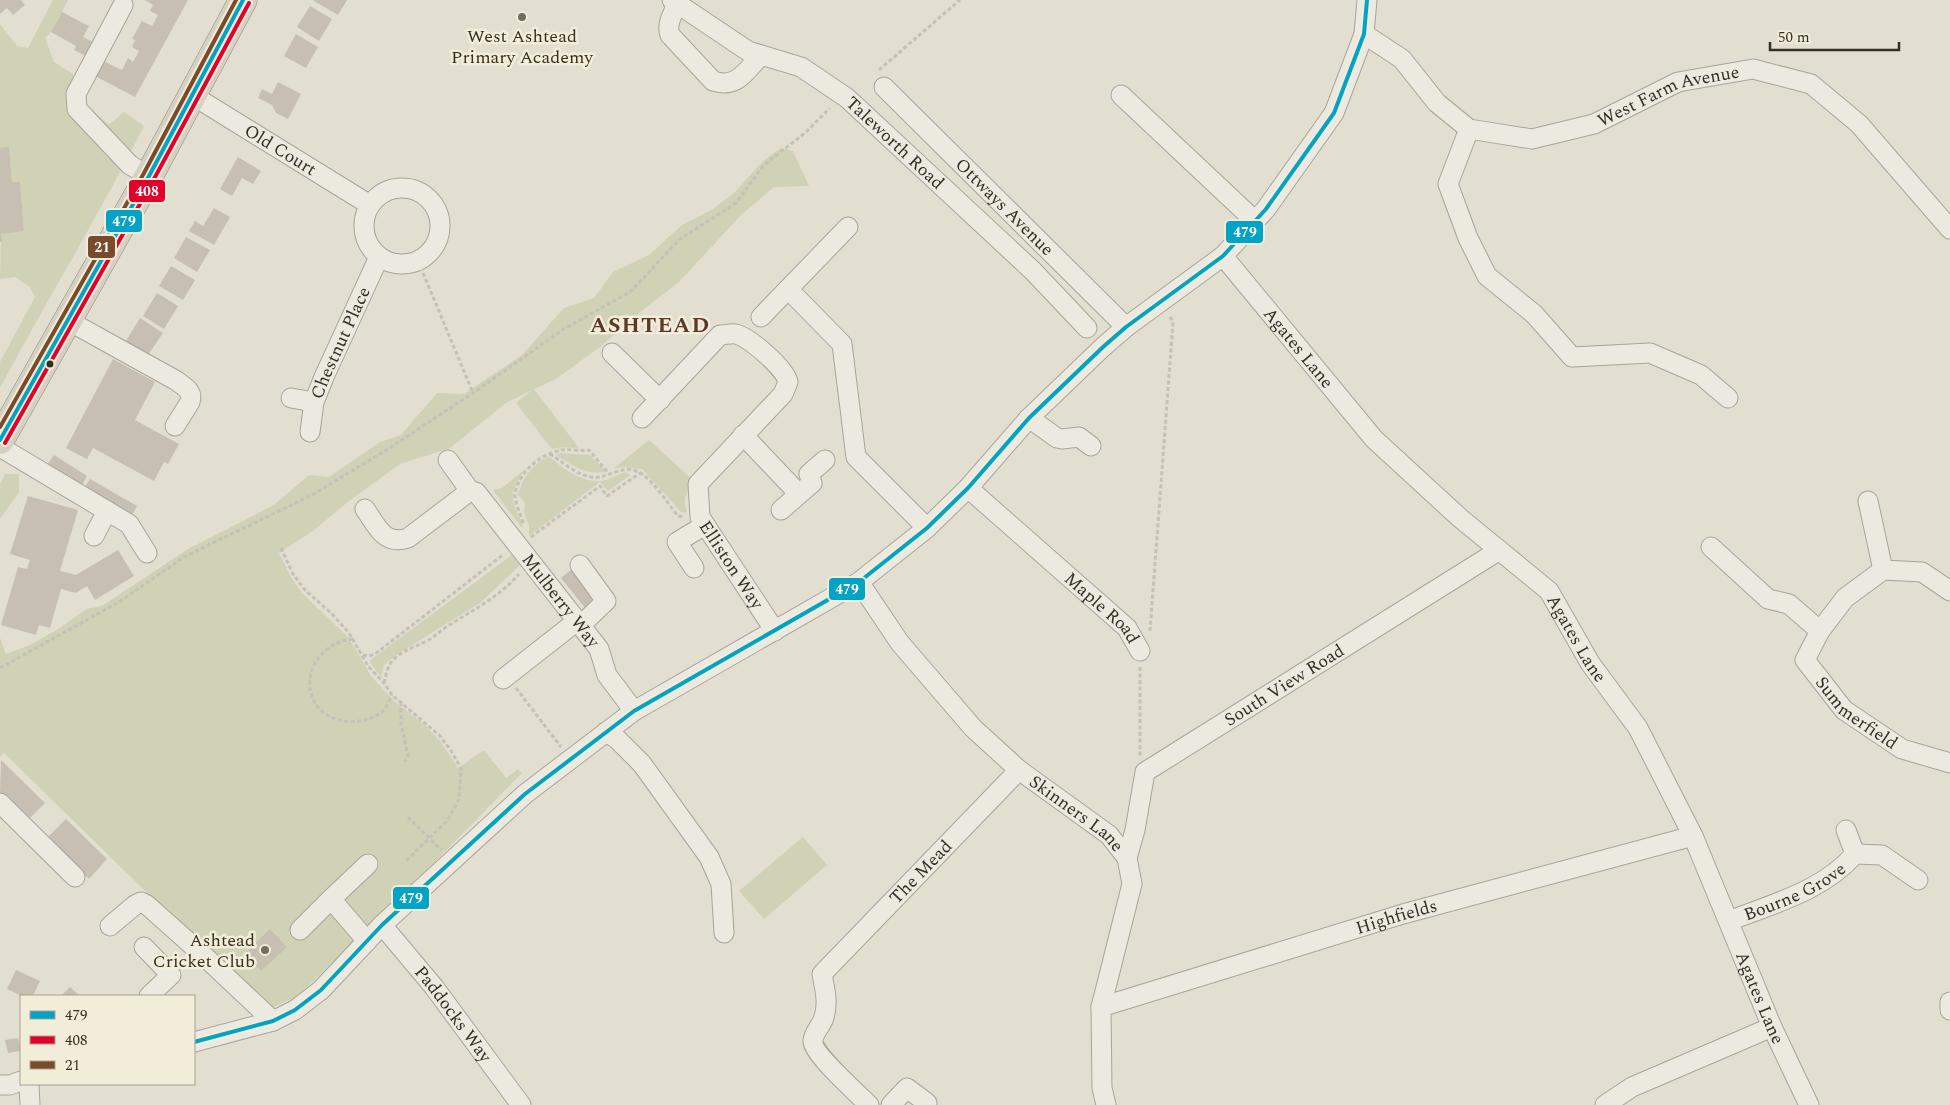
<svg xmlns="http://www.w3.org/2000/svg" width="1950" height="1105" font-family="Spectral,serif">
  <style>
    .green { fill: #cfd2b5 }
    .building { fill: #c6bfb2 }
    .lines { fill: none; stroke-linecap: round; stroke-linejoin: round }
    .minor-casing { stroke: #a8a499; stroke-width: 21 }
    .highway-casing { stroke: #8e8a80; stroke-width: 29 }
    .path { stroke: #c4c1b8; stroke-width: 3; stroke-dasharray: 4 2.5; stroke-linecap: butt }
    .minor { stroke: #ece9e1; stroke-width: 19 }
    .highway { stroke: #d5d0c2; stroke-width: 28 }
    .bus-1-casing { stroke: #f2edd8; stroke-width: 8 }
    .bus-2-casing { stroke: #f2edd8; stroke-width: 8 }
    .bus-3-casing { stroke: #f2edd8; stroke-width: 8 }
    .bus-1 { stroke: #03a3c5; stroke-width: 4 }
    .bus-2 { stroke: #e4002b; stroke-width: 4 }
    .bus-3 { stroke: #7a4b2a; stroke-width: 4 }
    .poi-dot { fill: #736c5f; stroke: #f2edd8; stroke-width: 2 }
    .bus-dot { fill: #372e22; stroke: #f2edd8; stroke-width: 2 }
    .labels { text-anchor: middle; dominant-baseline: central; stroke-width: 5; stroke-linejoin: round; paint-order: stroke }
    .poi-label { font-size: 18px; fill: #372e22; stroke: #f2edd8 }
    .street-label { font-size: 18px; fill: #372e22; stroke: #f2edd8 }
    .district-label { font-size: 22px; font-weight: bold; letter-spacing: 1px; fill: #5f3726; stroke: #f2edd8 }
    .line-badge { stroke: #f2edd8; stroke-width: 2 }
    .badge-label { font-size: 14px; text-anchor: middle; font-weight: bold; fill: #fff }
  </style>
  <rect width="100%" height="100%" fill="#e2dfd1"/>
  <g class="green">
    <path d="M53,0H68L51,32L45,38L54,62L73,74L83,102L109,125L124,112L144,126C99,215 47,300 0,388V362L35,297L30,287L15,277L0,279L1,234L24,230L20,182H12L9,148H0V24L17,46L28,48Z"/>
    <path d="M781,148L793,151L809,186L774,187L742,214L679,282L644,309L600,347L556,379L534,389L579,448L562,447L552,449L516,403L532,390L506,403L450,448L400,464L349,501L313,531L279,553L291,577L302,593L348,637L371,676L394,701L425,725L440,741L458,768L484,750L506,778L518,769L522,773L417,880L298,996L267,1010L4,753L0,757V638L6,654L30,645L60,628L86,609L102,606L188,549L274,505L309,475L329,477L380,442L401,435L437,393L464,394L522,355L564,308L594,298L613,272L649,255L682,225L713,209L735,192L763,161Z"/>
    <path d="M649,440L695,482C686,494 682,497 687,513L681,512L642,469L622,467L613,469Z"/>
    <path d="M561,453L590,455L606,472C583,475 574,466 556,455Z"/>
    <path d="M549,456C562,468 582,483 601,481C609,480 618,474 626,472L630,475L608,491L600,482L529,536V526L524,512L525,503L518,495C522,478 533,464 549,456Z"/>
    <path d="M525,469C507,497 511,497 523,526L521,527L493,490L502,488Z"/>
    <path d="M5,474H19V492L0,519V484Z"/>
    <path d="M513,554L520,565L480,603L399,653L384,665L381,677L369,661Z"/>
    <path d="M803,837L827,865L764,919L739,891Z"/>
  </g>
  <g class="building">
    <path d="M0,0H21L25,5L13,15L7,8L0,14Z"/>
    <path d="M145,0H188L135,97L95,76L103,61L122,70L128,58L133,62L139,51L132,47L135,40L132,39L142,21L152,26L158,15L150,11L153,5Z"/>
    <path d="M314,0H347L338,15L314,1Z"/>
    <path d="M310,6L332,19L319,41L297,27Z"/>
    <path d="M62,12L89,26L83,37L93,42L86,56L74,50L76,46L51,32Z"/>
    <path d="M296,34L318,47L306,68L284,56Z"/>
    <path d="M278,82L301,94L288,119L276,113L272,105L258,98L262,89L272,94Z"/>
    <path d="M9,147L12,182H20L24,231L1,234L2,242H0V148Z"/>
    <path d="M238,157L261,171L253,184L242,178L232,196L220,189Z"/>
    <path d="M214,208L230,217L214,245L189,231L195,221L203,226Z"/>
    <path d="M186,237L210,250L197,272L174,258Z"/>
    <path d="M171,266L195,280L183,300L159,286Z"/>
    <path d="M157,293L178,306L164,329L143,316Z"/>
    <path d="M140,318L163,333L148,355L126,341Z"/>
    <path d="M113,359L155,382L135,420L179,444L168,464L164,462L154,481L93,448L87,459L66,448Z"/>
    <path d="M54,455L87,476L81,487L47,465Z"/>
    <path d="M90,479L137,506L131,517L83,490Z"/>
    <path d="M28,496L78,510L60,571L76,575L118,550L134,576L95,600L87,586L76,593L61,589L50,628L39,625L36,635L1,625L18,567L27,569L30,560L10,554Z"/>
    <path d="M572,569L596,601L585,608L561,578Z"/>
    <path d="M1,760L45,803L28,820L0,793Z"/>
    <path d="M66,819L107,859L89,879L47,838Z"/>
    <path d="M270,929L287,947L261,971L244,954Z"/>
    <path d="M16,970L40,981L33,996H22L7,989Z"/>
    <path d="M70,987L80,996H61Z"/>
    <path d="M18,1038L21,1051L8,1053L5,1040Z"/>
  </g>
  <g class="lines">
    <g class="minor-casing">
      <g id="minor">
        <path id="s1" d="M672,0L748,51L801,67L847,98L1033,271L1087,328"/>
        <path d="M678,3C673,13 666,24 670,35L713,81C737,89 746,71 761,55"/>
        <path d="M123,5L76,94L77,109L130,165L149,176"/>
        <path id="s2" d="M1364,34L1402,59L1437,103L1469,129L1532,139L1594,124L1678,82L1753,69L1811,84L1859,124L1950,229"/>
        <path id="s3" d="M884,87L1126,327"/>
        <path id="s4" d="M192,95L370,205"/>
        <path d="M1121,95L1255,221"/>
        <path d="M1469,129L1448,184L1468,238L1487,276L1534,314L1572,357L1650,353L1701,375L1728,398"/>
        <circle cx="402" cy="226" r="38"/>
        <path id="s5" d="M1223,256L1374,439L1460,518L1549,591L1590,663L1638,728L1693,836L1772,1027L1809,1105"/>
        <path d="M788,289L842,344L856,457L927,528"/>
        <path d="M761,317L848,227"/>
        <path d="M67,320L177,381C184,387 194,391 190,402L175,426"/>
        <path d="M612,353L660,400"/>
        <path d="M291,398L314,402"/>
        <path id="s6" d="M642,418L720,335C725,335 731,333 736,334C750,338 785,368 788,382L783,394L698,484L700,517L775,631"/>
        <path d="M1029,418L1057,438L1062,439L1079,437L1091,446"/>
        <path id="s7" d="M310,432L314,402L324,377L379,257"/>
        <path d="M743,435L799,494"/>
        <path d="M0,447L129,524L147,553"/>
        <path d="M448,460L470,491"/>
        <path id="s8" d="M968,488L1127,628L1140,651"/>
        <path d="M1868,501L1883,570L1922,572L1950,591"/>
        <path id="s9" d="M365,509C377,526 384,546 408,538L470,491L476,492L599,649L607,675L634,711"/>
        <path d="M781,510L812,483L809,474L825,460"/>
        <path d="M94,536L107,511"/>
        <path d="M1711,547L1768,599L1789,604L1820,631"/>
        <path d="M580,565L606,601L581,625"/>
        <path d="M694,568L677,542L705,525"/>
        <path id="s10" d="M1883,570L1845,598L1820,631L1805,660L1844,710L1902,749L1950,763"/>
        <path id="s11" d="M859,582L900,643L973,728L1019,770L1109,835L1127,858L1132,884L1101,1007L1102,1088L1106,1105"/>
        <path d="M503,679L577,621"/>
        <path d="M606,732L617,739L642,764L709,857L721,884L724,933"/>
        <path d="M0,803L75,877"/>
        <path d="M1855,854L1882,855L1918,880"/>
        <path id="s12" d="M1127,858L1135,830L1145,772L1498,551"/>
        <path d="M331,899L368,864"/>
        <path id="s13" d="M1729,921C1772,904 1823,891 1855,854L1846,830"/>
        <path id="s14" d="M382,925L434,987L521,1105"/>
        <path d="M110,926L135,905L141,902L147,905L203,955L273,1021"/>
        <path d="M300,930L331,899L367,941"/>
        <path d="M144,947L171,975L149,996"/>
        <path d="M1950,1002V1010"/>
        <path id="s15" d="M1101,1007L1403,914L1693,836"/>
        <path d="M194,1042L273,1021L295,1010L321,990L382,925L525,794L634,711L859,582L927,528L968,488L1029,418L1103,347L1126,327L1223,256L1266,209L1334,113L1364,34L1367,0"/>
        <path d="M29,1084L30,1105"/>
        <path d="M0,1085H10L21,1081"/>
        <path id="s16" d="M869,1105C859,1095 812,1053 813,1041C813,1034 820,1027 823,1020C829,1005 825,990 822,974L1019,770"/>
        <path d="M891,1105L907,1088L927,1103"/>
        <path d="M1605,1105L1632,1087L1772,1027"/>
      </g>
    </g>
    <g class="highway-casing">
      <path id="highway" d="M0,440L149,176L243,0"/>
    </g>
    <g class="path">
      <path d="M879,70L960,0"/>
      <path d="M418,261L473,393"/>
      <path d="M550,454C563,462 575,474 591,477C606,480 620,465 636,471C651,476 668,504 678,516L684,517"/>
      <path d="M523,523C521,514 514,502 515,493C520,471 540,454 562,450C570,449 580,451 589,450L609,474"/>
      <path d="M531,537L600,486L607,496L640,473"/>
      <path d="M281,548L293,574L305,590L331,613L349,633L368,666L384,683L392,695L439,735L450,749L461,768L459,799L447,821L405,862"/>
      <path d="M1150,631L1173,322L1170,317"/>
      <path d="M353,639C324,641 301,671 313,699C324,725 363,728 383,711C387,707 389,700 392,695"/>
      <path d="M363,655L369,656L375,654L504,554"/>
      <path d="M1140,667V756"/>
      <path d="M0,668L119,602L184,557L312,495L388,449L473,393L564,329L630,292L680,239L736,203L764,165L805,133L830,108"/>
      <path d="M384,683C386,675 387,668 392,661C403,649 419,646 432,638C438,633 444,628 451,624C475,609 500,596 519,574"/>
      <path d="M516,688L561,747"/>
      <path d="M401,702V724L408,755L405,762"/>
      <path d="M408,817L441,850"/>
    </g>
    <use href="#minor" class="minor"/>
    <use href="#highway" class="highway"/>
    <g class="bus-1-casing">
      <g id="bus-1">
        <path d="M0,440L149,176L243,0"/>
        <path d="M194,1042L273,1021L295,1010L321,990L382,925L525,794L634,711L859,582L927,528L968,488L1029,418L1103,347L1126,327L1223,256L1266,209L1334,113L1364,34L1367,0"/>
      </g>
    </g>
    <g class="bus-2-casing">
      <path id="bus-2" d="M5,443L154,179L249,3"/>
    </g>
    <g class="bus-3-casing">
      <path id="bus-3" d="M0,427L144,173L236,0"/>
    </g>
    <use href="#bus-1" class="bus-1"/>
    <use href="#bus-2" class="bus-2"/>
    <use href="#bus-3" class="bus-3"/>
  </g>
  <g class="poi-dot">
    <circle cx="522" cy="17" r="5"/>
    <circle cx="265" cy="950" r="5"/>
  </g>
  <circle class="bus-dot" cx="50" cy="364" r="4.5"/>
  <g class="labels">
    <g class="poi-label">
      <text x="522" y="36">West Ashtead<tspan x="522" dy="21">Primary Academy</tspan></text>
      <text x="255" y="940" text-anchor="end">Ashtead<tspan x="255" dy="21">Cricket Club</tspan></text>
    </g>
    <g class="street-label">
      <text stroke="none"><textPath href="#s2" startOffset="351">West Farm Avenue</textPath></text>
      <text stroke="none"><textPath href="#s1" startOffset="268">Taleworth Road</textPath></text>
      <text stroke="none"><textPath href="#s4" startOffset="104">Old Court</textPath></text>
      <text stroke="none"><textPath href="#s3" startOffset="170">Ottways Avenue</textPath></text>
      <text stroke="none"><textPath href="#s7" startOffset="95">Chestnut Place</textPath></text>
      <text stroke="none"><textPath href="#s5" startOffset="119">Agates Lane</textPath></text>
      <text stroke="none"><textPath href="#s6" startOffset="429">Elliston Way</textPath></text>
      <text stroke="none"><textPath href="#s9" startOffset="279">Mulberry Way</textPath></text>
      <text stroke="none"><textPath href="#s8" startOffset="180">Maple Road</textPath></text>
      <text stroke="none"><textPath href="#s5" startOffset="524">Agates Lane</textPath></text>
      <text stroke="none"><textPath href="#s12" startOffset="252">South View Road</textPath></text>
      <text stroke="none"><textPath href="#s10" startOffset="196">Summerfield</textPath></text>
      <text stroke="none"><textPath href="#s11" startOffset="320">Skinners Lane</textPath></text>
      <text stroke="none"><textPath href="#s16" startOffset="298">The Mead</textPath></text>
      <text stroke="none"><textPath href="#s13" startOffset="72">Bourne Grove</textPath></text>
      <text stroke="none"><textPath href="#s15" startOffset="309">Highfields</textPath></text>
      <text stroke="none"><textPath href="#s5" startOffset="929">Agates Lane</textPath></text>
      <text stroke="none"><textPath href="#s14" startOffset="114">Paddocks Way</textPath></text>
    </g>
    <g class="district-label">
      <text x="650" y="325">ASHTEAD</text>
    </g>
  </g>
  <g class="line-badge">
    <rect x="128" y="179" width="38" height="24" rx="5" fill="#e4002b"/>
    <rect x="105" y="209" width="38" height="24" rx="5" fill="#03a3c5"/>
    <rect x="1225" y="220" width="39" height="24" rx="5" fill="#03a3c5"/>
    <rect x="87" y="235" width="29" height="24" rx="5" fill="#7a4b2a"/>
    <rect x="828" y="577" width="38" height="24" rx="5" fill="#03a3c5"/>
    <rect x="392" y="886" width="38" height="24" rx="5" fill="#03a3c5"/>
  </g>
  <g class="badge-label">
    <text x="147" y="196">408</text>
    <text x="124" y="226">479</text>
    <text x="1245" y="237">479</text>
    <text x="102" y="252">21</text>
    <text x="847" y="594">479</text>
    <text x="411" y="903">479</text>
  </g>
  <rect x="20" y="995" width="175" height="90" fill="#f2edd8" stroke="#a7a18f"/>
  <rect x="30" y="1011" width="25" height="8" fill="#03a3c5" stroke="#a7a18f"/>
  <text x="65" y="1020" font-size="15" fill="#372e22">479</text>
  <rect x="30" y="1036" width="25" height="8" fill="#e4002b" stroke="#a7a18f"/>
  <text x="65" y="1045" font-size="15" fill="#372e22">408</text>
  <rect x="30" y="1061" width="25" height="8" fill="#7a4b2a" stroke="#a7a18f"/>
  <text x="65" y="1070" font-size="15" fill="#372e22">21</text>
  <path d="M1770 42v8h129v-8" fill="none" stroke="#372e22" stroke-width="2.5"/>
  <text x="1778" y="42" font-size="15" fill="#372e22" stroke="#f2edd8" stroke-width="4" paint-order="stroke">50 m</text>
</svg>
